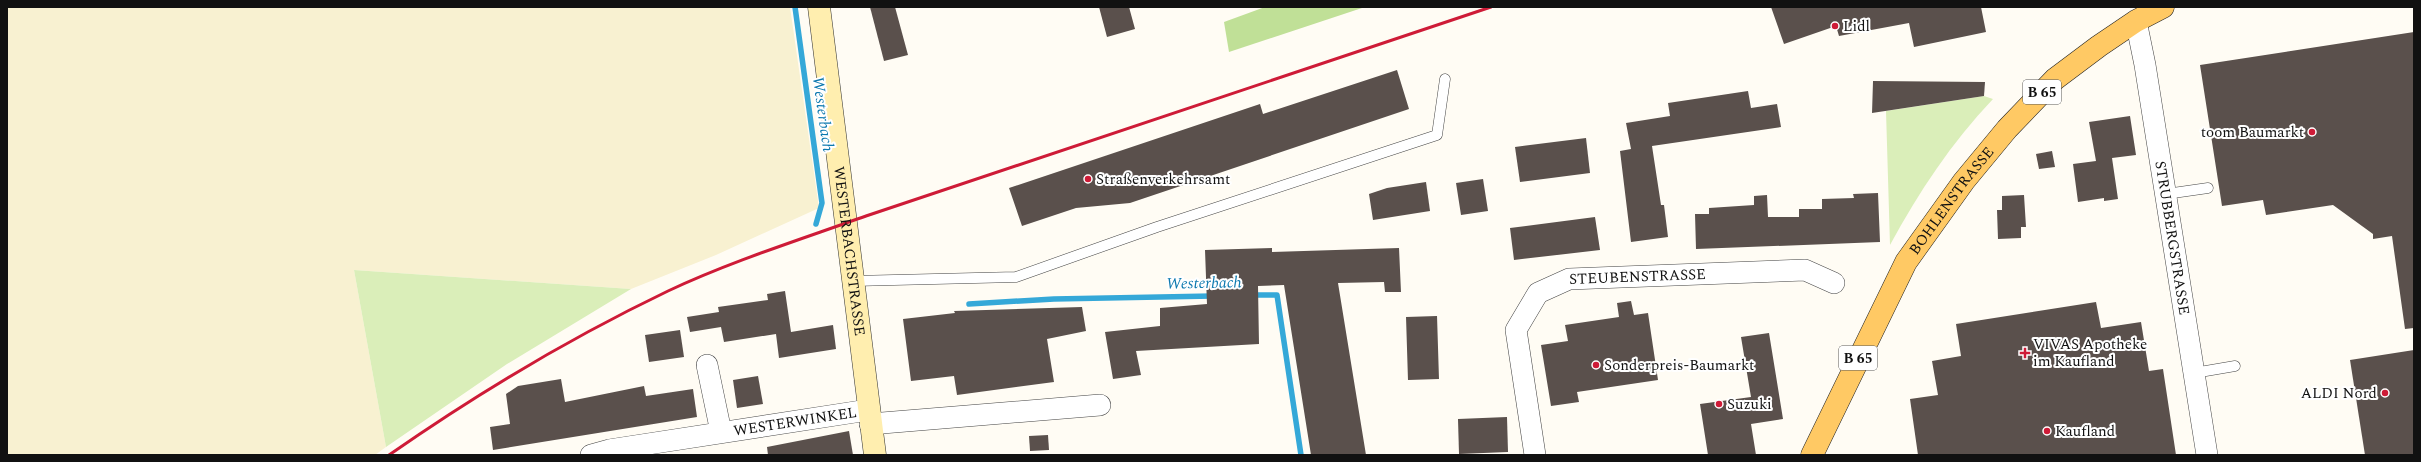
<svg xmlns="http://www.w3.org/2000/svg" width="2421" height="462" font-family="Spectral,serif">
  <style>
    .farmland { fill: #f8f1d1 }
    .green { fill: #daeeb9 }
    .forest { fill: #c0e097 }
    .lines { fill: none; stroke-linecap: round; stroke-linejoin: round }
    .stream { stroke: #35a8d8; stroke-width: 5.5 }
    .building { fill: #5a504c }
    .service-casing { stroke: #444; stroke-width: 11 }
    .minor-casing { stroke: #444; stroke-width: 22 }
    .secondary-casing { stroke: #333; stroke-width: 23 }
    .primary-casing { stroke: #222; stroke-width: 23 }
    .service { stroke: #fff; stroke-width: 10 }
    .minor { stroke: #fff; stroke-width: 21 }
    .secondary { stroke: #ffeeaf; stroke-width: 22 }
    .primary { stroke: #ffc964; stroke-width: 22 }
    .rail { stroke: #ce1b37; stroke-width: 3 }
    .poi-dot { fill: #ce1b37; stroke: #fff; stroke-width: 1.5 }
    .labels { text-anchor: middle; dominant-baseline: central; stroke-width: 4; stroke-linejoin: round; paint-order: stroke }
    .shield { fill: #fff; stroke: #585858; stroke-width: 1 }
    .shield-label { font-size: 14px; font-weight: bold; fill: #111 }
    .poi-label { font-size: 15px; fill: #111; stroke: #fff; text-anchor: start }
    .street-label { font-size: 15px; fill: #111; stroke: #fff }
    .water-label { font-size: 16px; font-style: italic; fill: #0d79af; stroke: #fff }
  </style>
  <rect width="100%" height="100%" fill="#fffcf4"/>
  <path class="farmland" d="M7,7H790L819,208L716,255L631,289L354,270L386,447L375,455H7Z"/>
  <g class="green">
    <path d="M1984,96L1993,99C1951,143 1919,192 1890,245L1886,111Z"/>
    <path d="M354,270L631,289L507,364L386,447Z"/>
  </g>
  <path class="forest" d="M1265,7H1365L1229,52L1224,22Z"/>
  <g class="lines">
    <g class="stream">
      <path d="M795,7L822,203L816,224"/>
      <path d="M1252,295H1277L1301,455"/>
      <path d="M969,304L1054,299L1213,296"/>
    </g>
  </g>
  <g class="building">
    <path d="M870,7H895L908,55L884,61Z"/>
    <path d="M1099,7H1129L1135,29L1107,37Z"/>
    <path d="M1771,7H1981L1986,32L1914,47L1909,23L1839,36L1836,26L1784,44Z"/>
    <path d="M2414,32V328L2405,329L2392,236L2373,239V234L2333,205L2266,215L2263,200L2222,206L2200,65Z"/>
    <path d="M1397,70L1409,109L1130,203L1076,208L1022,226L1009,188L1260,104L1263,114Z"/>
    <path d="M1873,81L1985,82L1984,96L1872,113Z"/>
    <path d="M1748,91L1751,108L1777,104L1781,127L1652,146L1661,205H1664L1668,237L1631,242L1620,151L1631,149L1626,123L1670,116L1668,103Z"/>
    <path d="M2130,116L2136,155L2112,158L2118,199L2104,201V198L2078,202L2073,164L2096,161L2089,122Z"/>
    <path d="M1586,138L1590,173L1520,182L1515,147Z"/>
    <path d="M2052,151L2055,167L2039,169L2036,154Z"/>
    <path d="M1483,179L1488,211L1461,215L1456,183Z"/>
    <path d="M1426,182L1430,211L1373,220L1369,194L1387,188Z"/>
    <path d="M1878,193L1880,242L1696,249L1695,214H1709V208L1754,205V196L1767,195L1768,217H1799V209H1822V199L1854,198L1853,194Z"/>
    <path d="M2024,195L2026,227H2021V238L1998,239L1997,210H2002V196Z"/>
    <path d="M1595,217L1600,250L1514,260L1510,228Z"/>
    <path d="M1272,248V252L1399,248L1401,292H1385L1384,282L1338,283L1366,455H1311L1284,285L1258,286L1259,344L1136,351L1141,375L1113,379L1105,332L1160,326V308L1207,304L1205,250Z"/>
    <path d="M785,291L791,332L833,325L836,349L779,358L776,334L724,342L721,327L690,332L687,317L719,312L718,307L768,300L767,294Z"/>
    <path d="M1631,301L1634,315L1648,313L1658,380L1577,392L1579,402L1551,406L1541,345L1568,341L1565,325L1619,317L1617,303Z"/>
    <path d="M2096,302L2101,328L2141,322L2149,371L2163,369L2176,455H1918L1910,399L1938,395L1932,361L1961,356L1956,324Z"/>
    <path d="M1082,307L1086,331L1047,339L1054,382L957,395L954,376L911,381L903,319L955,313L954,311Z"/>
    <path d="M1437,316L1439,379L1408,380L1406,317Z"/>
    <path d="M680,330L684,357L649,362L645,335Z"/>
    <path d="M1769,333L1783,419L1751,424L1756,455H1708L1700,404L1751,397L1741,337Z"/>
    <path d="M2414,350V455H2365L2350,360Z"/>
    <path d="M758,376L763,404L737,408L733,380Z"/>
    <path d="M561,379L565,402L644,386L646,396L693,389L697,417L493,450L490,427L510,424L506,394L518,386Z"/>
    <path d="M1507,417L1508,452L1459,454L1458,419Z"/>
    <path d="M849,431L853,455H768L767,447Z"/>
    <path d="M1048,435L1049,450L1030,451L1029,436Z"/>
  </g>
  <g class="lines">
    <g class="service-casing">
      <g id="service">
        <path d="M2166,194L2208,188"/>
        <path d="M853,281L1016,277L1157,227L1437,135L1445,79"/>
        <path d="M2194,373L2235,366"/>
      </g>
    </g>
    <g class="minor-casing">
      <g id="minor">
        <path id="s1" d="M2136,21L2145,65L2207,455"/>
        <path d="M707,365L721,432"/>
        <path d="M870,424L1100,405"/>
        <path id="s2" d="M591,455L609,450L868,410"/>
        <path id="s3" d="M1535,455L1516,330L1538,293L1569,279L1805,270L1834,283"/>
      </g>
    </g>
    <g class="secondary-casing">
      <g id="secondary">
        <path id="s4" d="M819,7L875,455"/>
      </g>
    </g>
    <g class="primary-casing">
      <g id="primary">
        <path id="s5" d="M1812,455L1906,262L1964,181L2007,129L2055,79L2099,46L2136,21L2163,7"/>
      </g>
    </g>
    <use href="#service" class="service"/>
    <use href="#minor" class="minor"/>
    <use href="#secondary" class="secondary"/>
    <use href="#primary" class="primary"/>
    <path class="rail" d="M389,455C478,393 570,338 668,291C732,261 799,240 866,216L1491,7"/>
  </g>
  <g class="poi-dot">
    <circle cx="1835" cy="26" r="4"/>
    <circle cx="2312" cy="132" r="4"/>
    <circle cx="1088" cy="179" r="4"/>
    <path d="M2023 347h4v4h4v4h-4v4h-4v-4h-4v-4h4z"/>
    <circle cx="1596" cy="365" r="4"/>
    <circle cx="2385" cy="393" r="4"/>
    <circle cx="1719" cy="404" r="4"/>
    <circle cx="2047" cy="431" r="4"/>
  </g>
  <g class="labels">
    <g class="shield">
      <rect x="2023" y="80" width="38" height="24" rx="3"/>
      <rect x="1839" y="346" width="38" height="24" rx="3"/>
    </g>
    <g class="shield-label">
      <text x="2042" y="92">B 65</text>
      <text x="1858" y="358">B 65</text>
    </g>
    <g class="poi-label">
      <text x="1843" y="26">Lidl</text>
      <text x="2304" y="132" text-anchor="end">toom Baumarkt</text>
      <text x="1096" y="179">Straßenverkehrsamt</text>
      <text x="2033" y="344">VIVAS Apotheke<tspan x="2033" dy="17">im Kaufland</tspan></text>
      <text x="1604" y="365">Sonderpreis-Baumarkt</text>
      <text x="2377" y="393" text-anchor="end">ALDI Nord</text>
      <text x="1727" y="404">Suzuki</text>
      <text x="2055" y="431">Kaufland</text>
    </g>
    <g class="street-label">
      <text stroke="none"><textPath href="#s5" startOffset="291">BOHLENSTRASSE</textPath></text>
      <text stroke="none"><textPath href="#s1" startOffset="220">STRUBBERGSTRASSE</textPath></text>
      <text stroke="none"><textPath href="#s4" startOffset="246">WESTERBACHSTRASSE</textPath></text>
      <text stroke="none"><textPath href="#s3" startOffset="272">STEUBENSTRASSE</textPath></text>
      <text stroke="none"><textPath href="#s2" startOffset="207">WESTERWINKEL</textPath></text>
    </g>
    <g class="water-label">
      <text transform="translate(823 114) rotate(82)">Westerbach</text>
      <text transform="translate(1204 283) rotate(-1)">Westerbach</text>
    </g>
  </g>
  <rect width="2421" height="462" fill="none" stroke="#111111" stroke-width="16"/>
</svg>
